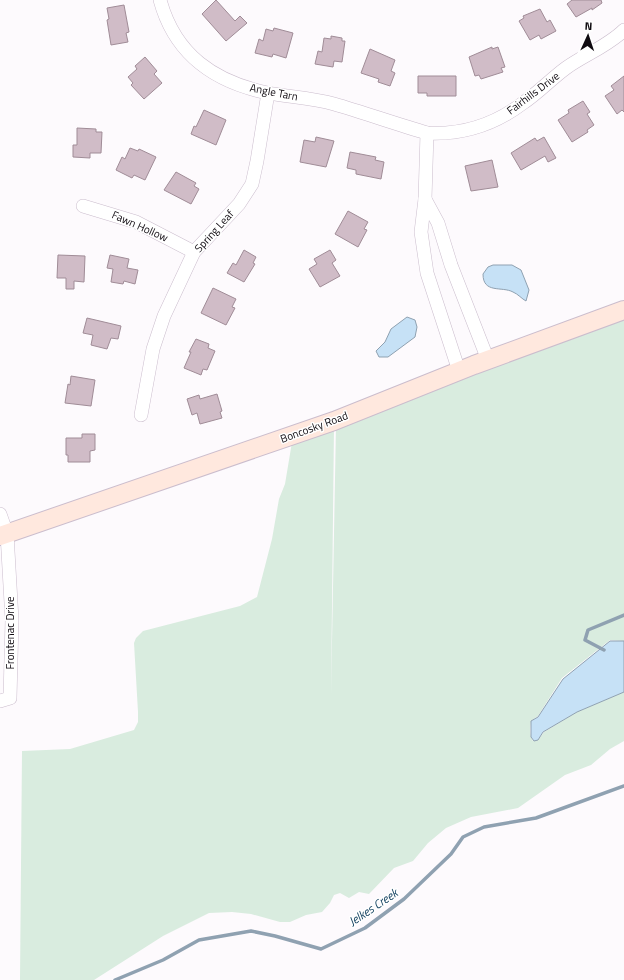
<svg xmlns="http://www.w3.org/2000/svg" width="624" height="980" font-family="'Titillium Web',sans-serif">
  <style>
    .green { fill: #d9ecdf }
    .water { fill: #c6e1f6; stroke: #8fa1b1 }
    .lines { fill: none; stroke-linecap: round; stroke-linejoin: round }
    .stream { stroke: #8fa1b1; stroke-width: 3.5 }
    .building { fill: #d0bcc7; stroke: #a08c97 }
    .street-casing { stroke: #cbbdcd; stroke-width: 14 }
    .secondary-casing { stroke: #cbbdcd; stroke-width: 20 }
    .street { stroke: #fff; stroke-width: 13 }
    .secondary { stroke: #ffe8de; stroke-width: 18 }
    .labels { text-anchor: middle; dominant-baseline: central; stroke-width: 3; stroke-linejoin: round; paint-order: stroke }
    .street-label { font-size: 11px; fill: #100b11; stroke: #fff }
    .water-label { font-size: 12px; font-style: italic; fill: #164462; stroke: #fff }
  </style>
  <rect width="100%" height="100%" fill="#fdfafd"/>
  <path class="green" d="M624,316V641L610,640L562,678L538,716L531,721C530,728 529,735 533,741L538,740L544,732L577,712L624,692V741L610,749L591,765L565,775L518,808L471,817L446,828L428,843L413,861L394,868L369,894L359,892L349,898L340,893L334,895L330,903L322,912L306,915L290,922H280L251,914L232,912L209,913L163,936L94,980H20L22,751L70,749L134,730L138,722V712L134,643L136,638L143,631L240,606L257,597L272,539L279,499L285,484L292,442L334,426L331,696L336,425Z"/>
  <g class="water">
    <path d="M493,265H512L521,270L529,290L526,301C522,299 518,294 513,292C502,286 483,294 483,274L488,267Z"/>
    <path d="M407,317L415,320L417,327L415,337L388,357H379L376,351L385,342L391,329Z"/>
    <path d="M610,641H624V692L577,712L543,732L538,740L534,741L531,737V721L538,717L563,679Z"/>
  </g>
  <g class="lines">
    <g class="stream">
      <path d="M604,650L585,640L588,630L624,615"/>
      <path d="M115,980L163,960L199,940L251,931L275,936L321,949L365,928L404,899L451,854L463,837L484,827L536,818L624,786"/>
    </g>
  </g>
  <g class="building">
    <path d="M216,0L235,21L240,16L247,23L226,41L202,14Z"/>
    <path d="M572,0H601L602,3L592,10V8L576,17L567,4Z"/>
    <path d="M124,5L129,32L126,33L128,42L111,45L107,20L109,19L107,8Z"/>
    <path d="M540,9L547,22L550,20L556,31L541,39L539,35L530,40L519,21L524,18L523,16Z"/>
    <path d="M274,28L293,33L286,58L273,54L272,57L255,53L259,39L263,41L266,29L273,31Z"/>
    <path d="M331,36L342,38V41H345L342,62L334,61L333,67L315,64L318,51L322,52L324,38L331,39Z"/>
    <path d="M492,47V49L498,47L505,67L501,68L503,72L481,79L479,75L475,76L469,57Z"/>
    <path d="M370,49L395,60L391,71L395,73L390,86L378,82L379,79L361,73Z"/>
    <path d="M145,57L157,71L154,74L162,83L144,99L131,85L133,83L128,77L137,69L135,66Z"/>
    <path d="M418,76H456V96H427V93H418Z"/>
    <path d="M624,76V112L622,110L617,114L605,96L614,90L611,86Z"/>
    <path d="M583,101L590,112L587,114L594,125L587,130L588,132L572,142L558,120L569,113L568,110Z"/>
    <path d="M204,110L226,120L216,145L191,134L194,126L196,127Z"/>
    <path d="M77,128L96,129V132H102L101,153H90V158L73,157V145H77Z"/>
    <path d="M316,137L334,141L326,167L300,162L304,140L315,142Z"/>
    <path d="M544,137L556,158L548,162L545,156L521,170L511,153L535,138L537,141Z"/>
    <path d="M130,148L138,151L139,149L156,157L145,180L134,175L132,178L116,170L122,157L125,159Z"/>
    <path d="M350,152L376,157L375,160L384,162L381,179L356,174V170L347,168Z"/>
    <path d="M492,160L498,187L471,191L465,166Z"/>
    <path d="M176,172L196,183L194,186L199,189L191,204L164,190Z"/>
    <path d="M348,211L368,222L364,229L367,230L358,247L335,234Z"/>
    <path d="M244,250L256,257L253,263L255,264L244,282L227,273L233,263L236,265Z"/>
    <path d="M330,250L336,260L332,263L340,276L320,287L309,269L317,264L314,259Z"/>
    <path d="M58,255L85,256L84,282L74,281V289H66V278H57Z"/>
    <path d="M110,255L129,259L127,268L138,270L135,284L124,281L123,284L111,282L113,269L107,268Z"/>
    <path d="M213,288L236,299L232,307L235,308L226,325L201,313Z"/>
    <path d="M87,318L121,326L118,339L111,338L107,349L91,345L93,335L83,333Z"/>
    <path d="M196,339L209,344L208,348L215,351L207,370L203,369L201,375L184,368L191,352H189Z"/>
    <path d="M71,376L95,380L91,406L65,403L68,384L70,385Z"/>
    <path d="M217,394L222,411L220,412L222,418L200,424L197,413L192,415L187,399L199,395L200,399Z"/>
    <path d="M82,434H95V450L90,451V462H68V455H66V438H82Z"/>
  </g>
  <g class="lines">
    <g class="street-casing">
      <g id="street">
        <path d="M160,0C175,55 214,82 268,93C290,97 312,98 334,104C365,113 396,124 427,133C463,135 494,125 523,103C538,93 551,79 566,68C584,55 608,46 624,30"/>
        <path d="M427,133L425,199L421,232L427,273L459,371"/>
        <path d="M425,199L438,223L451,265L488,360"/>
        <path d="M83,206L136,222L194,252"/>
        <path d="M141,415L153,349L164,316L194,252L239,204L252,184L257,161L268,93"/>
        <path d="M0,514L7,534L12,620L10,698L0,701"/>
      </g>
    </g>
    <g class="secondary-casing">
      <path id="secondary" d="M0,536L334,421L474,365L624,310"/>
    </g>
    <use href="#street" class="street"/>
    <use href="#secondary" class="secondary"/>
  </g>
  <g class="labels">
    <g class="street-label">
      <text transform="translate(274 92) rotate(11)">Angle Tarn</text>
      <text transform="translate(533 93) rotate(-37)">Fairhills Drive</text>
      <text transform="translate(140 226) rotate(24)">Fawn Hollow</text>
      <text transform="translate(214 231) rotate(-48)">Spring Leaf</text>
      <text transform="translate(314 427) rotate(-20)">Boncosky Road</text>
      <text transform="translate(10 633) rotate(-90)">Frontenac Drive</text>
    </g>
    <g class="water-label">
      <text transform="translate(373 907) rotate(-34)">Jelkes Creek</text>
    </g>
  </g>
  <g transform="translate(588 36) rotate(3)" stroke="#ffffff" stroke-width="3" paint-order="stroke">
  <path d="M0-3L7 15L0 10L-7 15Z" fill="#100b11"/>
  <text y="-6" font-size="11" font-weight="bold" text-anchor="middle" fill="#100b11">N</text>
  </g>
</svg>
